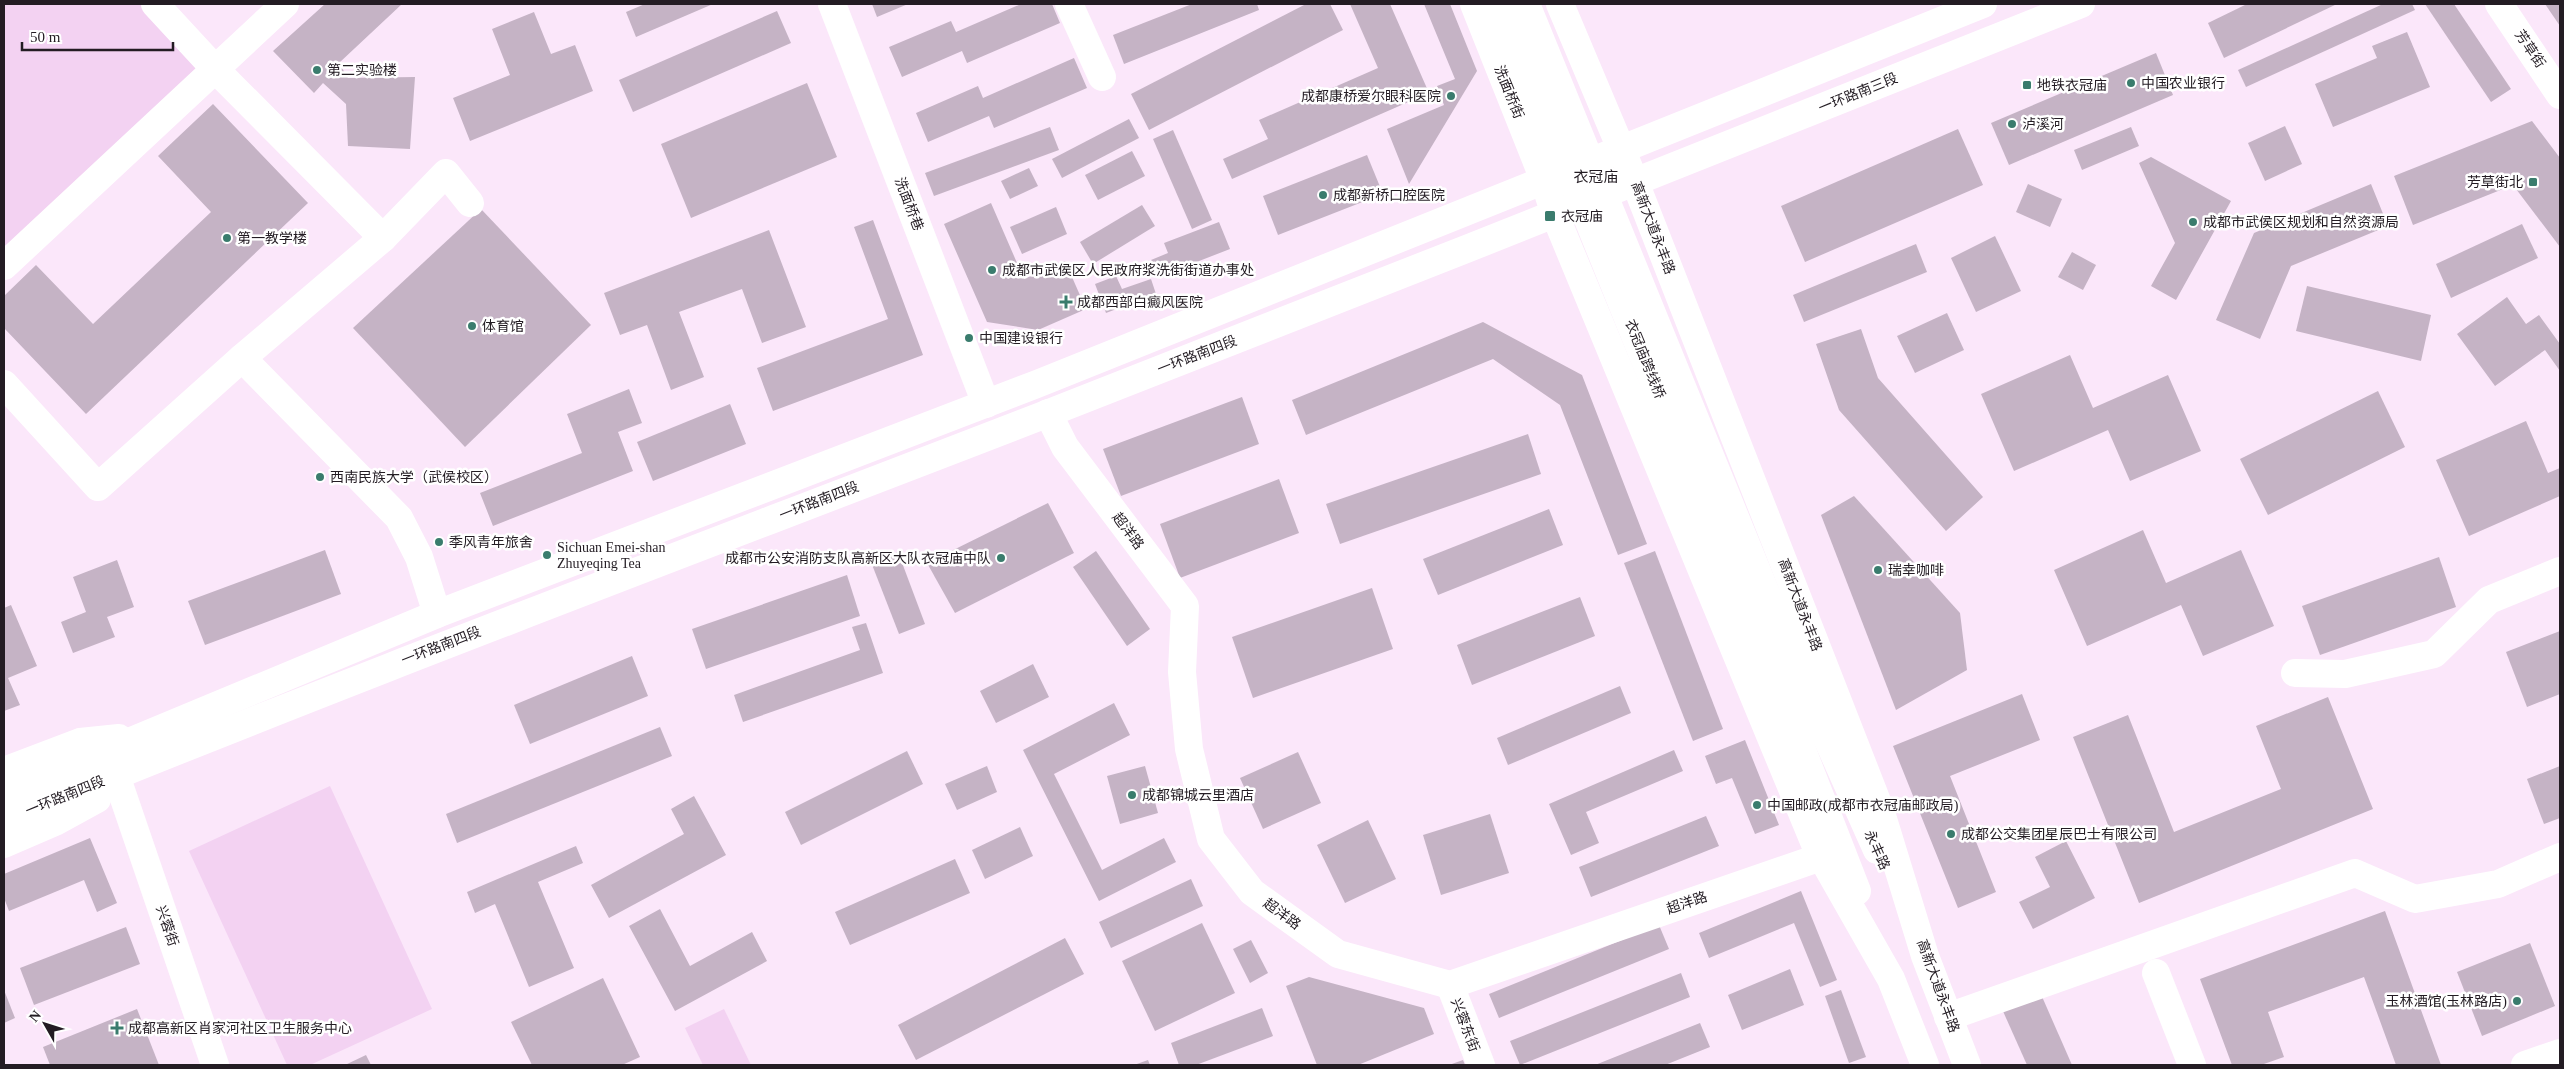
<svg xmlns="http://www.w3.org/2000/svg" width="2564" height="1069" font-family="'Times New Roman','Noto Sans SC',serif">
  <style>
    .green { fill: #f3d2f2 }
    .building { fill: #c5b3c5 }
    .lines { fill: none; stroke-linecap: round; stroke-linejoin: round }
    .minor { stroke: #fff; stroke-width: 28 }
    .major { stroke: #fff; stroke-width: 28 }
    .poi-dot { fill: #3a7c6d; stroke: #fff; stroke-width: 2 }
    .labels { text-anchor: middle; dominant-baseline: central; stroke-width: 5; stroke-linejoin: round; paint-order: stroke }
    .street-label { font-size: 14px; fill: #231c23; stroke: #fff }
    .poi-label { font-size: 14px; fill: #231c23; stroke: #fff; text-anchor: start }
    .neighbourhood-label { font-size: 15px; fill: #231c23; stroke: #fff }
  </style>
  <rect width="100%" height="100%" fill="#fbe7fa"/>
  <g class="green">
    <path d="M4,4H155L216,70L4,266Z"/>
    <path d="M330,786L432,1009L310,1065H287L189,851Z"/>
    <path d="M724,1009L751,1065H703L685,1028Z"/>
  </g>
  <g class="building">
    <path d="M325,4H402L339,63L348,78L415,77L410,149L348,146L346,104L323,83L314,93L273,51Z"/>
    <path d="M645,4H713L636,37L626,12Z"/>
    <path d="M872,4H908L877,17Z"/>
    <path d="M1021,4H1052L1060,23L967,63L962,51L902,77L889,47L951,21L956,32Z"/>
    <path d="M1192,4H1257L1259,10L1124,64L1113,35Z"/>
    <path d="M1306,4H1330L1343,30L1149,130L1131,94Z"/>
    <path d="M1350,4H1390L1429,93L1232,179L1223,159L1268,139L1259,120L1378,68Z"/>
    <path d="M1424,4H1450L1477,71L1409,184L1387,129L1444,105L1437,86L1455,79Z"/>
    <path d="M2247,4H2337L2224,58L2208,23Z"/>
    <path d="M2383,4H2412L2415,10L2246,87L2238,70Z"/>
    <path d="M2425,4H2454L2511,89L2491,102Z"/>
    <path d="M2545,4H2560V26Z"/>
    <path d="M777,11L791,43L633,112L619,80Z"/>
    <path d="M534,12L551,54L575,45L593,91L470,141L453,98L510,75L492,29Z"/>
    <path d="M2407,32L2430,87L2333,127L2315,84L2377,58L2372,46Z"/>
    <path d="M2156,53L2173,95L2009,165L1991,123Z"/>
    <path d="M1074,58L1087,88L994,128L989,116L928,142L916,113L978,86L983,98Z"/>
    <path d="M807,83L837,157L691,218L661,144Z"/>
    <path d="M213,104L308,203L86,414L4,328V296L36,265L93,324L211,212L158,156Z"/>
    <path d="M1129,119L1139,138L1062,178L1052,159Z"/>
    <path d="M2532,121L2560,158V247L2513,185L2413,225L2394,176Z"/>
    <path d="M2285,126L2302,164L2265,181L2248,143Z"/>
    <path d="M1050,127L1059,150L934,196L925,173Z"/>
    <path d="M2131,127L2139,146L2082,170L2074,150Z"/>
    <path d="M1958,129L1983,185L1805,262L1781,206Z"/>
    <path d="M1173,130L1212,220L1192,229L1153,139Z"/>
    <path d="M1132,151L1145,176L1098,200L1085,175Z"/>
    <path d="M1367,155L1383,194L1278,235L1263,196Z"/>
    <path d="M2151,157L2231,201L2176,300L2151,286L2175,243L2139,163Z"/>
    <path d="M1029,168L1038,186L1010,199L1001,181Z"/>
    <path d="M2028,184L2062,199L2050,227L2016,212Z"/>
    <path d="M2371,184L2388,226L2291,266L2260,339L2216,320L2254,233Z"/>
    <path d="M991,203L1024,279L1065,261L1086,309L1038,330L987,322L944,224Z"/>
    <path d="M1142,205L1155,226L1093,264L1080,242Z"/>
    <path d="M1056,207L1067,234L1022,254L1010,227Z"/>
    <path d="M481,209L591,325L465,447L353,328Z"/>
    <path d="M873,220L923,355L773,411L757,368L888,319L854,227Z"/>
    <path d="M1219,222L1230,249L1158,277L1151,260L1168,253L1164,243Z"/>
    <path d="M2522,224L2538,258L2451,298L2436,264Z"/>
    <path d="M769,230L806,327L762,343L742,289L679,312L704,377L671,390L647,325L620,335L604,293Z"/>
    <path d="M1995,236L2021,291L1976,312L1951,258Z"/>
    <path d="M1916,244L1927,272L1804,322L1793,295Z"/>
    <path d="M2072,252L2096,265L2083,290L2058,277Z"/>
    <path d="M1116,276L1122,289L1151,279L1156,294L1106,313L1095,284Z"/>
    <path d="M2307,286L2431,315L2421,361L2296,331Z"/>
    <path d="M2507,297L2526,324L2539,315L2560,344V371L2545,350L2495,386L2457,334Z"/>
    <path d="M1947,313L1964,350L1915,373L1897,336Z"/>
    <path d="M1483,322L1582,375L1647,544L1618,555L1560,405L1493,359L1306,435L1292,400Z"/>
    <path d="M1861,329L1878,378L1983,497L1946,531L1839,410L1816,344Z"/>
    <path d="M2070,355L2093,408L2168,375L2201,451L2130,481L2108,430L2014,471L1981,394Z"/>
    <path d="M629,389L642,423L618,432L633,471L493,526L480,493L582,453L567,414Z"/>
    <path d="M2378,391L2405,447L2268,515L2240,459Z"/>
    <path d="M1242,397L1259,444L1121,496L1103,449Z"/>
    <path d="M730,404L746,444L653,481L637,442Z"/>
    <path d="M2526,421L2548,473L2560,468V496L2469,536L2436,460Z"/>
    <path d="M1528,434L1541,474L1340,544L1326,504Z"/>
    <path d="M1279,479L1299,533L1180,578L1160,524Z"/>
    <path d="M1854,496L1960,613L1967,670L1896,710L1821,515Z"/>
    <path d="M1048,503L1074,553L955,613L927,563Z"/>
    <path d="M1549,509L1563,545L1438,595L1423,559Z"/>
    <path d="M2143,530L2166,583L2241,550L2274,626L2203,656L2181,605L2087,646L2054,570Z"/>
    <path d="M325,550L341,594L205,645L188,601Z"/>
    <path d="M1096,551L1150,629L1127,646L1073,567Z"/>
    <path d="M1655,551L1723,729L1693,741L1624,563Z"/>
    <path d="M898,552L925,624L899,634L871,562Z"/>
    <path d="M2439,557L2456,607L2320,655L2302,606Z"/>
    <path d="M117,560L134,607L107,617L115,637L73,653L61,622L86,612L73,577Z"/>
    <path d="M847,575L860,616L706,669L692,629Z"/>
    <path d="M1372,588L1393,649L1253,698L1232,637Z"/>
    <path d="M1580,597L1595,636L1472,685L1457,645Z"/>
    <path d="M11,605L37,666L8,678L20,705L4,711V608Z"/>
    <path d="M866,623L883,673L743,722L734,695L860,650L852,627Z"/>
    <path d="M2560,631V694L2527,707L2506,652Z"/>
    <path d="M632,656L648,696L530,744L514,705Z"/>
    <path d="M1033,664L1049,697L996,723L980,691Z"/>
    <path d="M1620,686L1631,713L1508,765L1497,738Z"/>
    <path d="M2022,694L2040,740L1950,776L1996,892L1958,908L1893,746Z"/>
    <path d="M2328,697L2373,809L2139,903L2073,737L2128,715L2174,832L2281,789L2256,726Z"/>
    <path d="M1114,703L1130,735L1054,774L1102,870L1164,838L1176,862L1099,901L1023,750Z"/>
    <path d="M660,727L672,756L457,843L446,814Z"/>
    <path d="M1745,740L1779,825L1755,834L1732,778L1716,784L1705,756Z"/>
    <path d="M1674,750L1683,771L1586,812L1599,843L1571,855L1549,804Z"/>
    <path d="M907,751L923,784L801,845L785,812Z"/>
    <path d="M1298,752L1321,803L1263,829L1240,778Z"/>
    <path d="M987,766L997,792L957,810L945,784Z"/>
    <path d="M1145,766L1158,813L1120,824L1107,776Z"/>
    <path d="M2560,766V818L2544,824L2527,779Z"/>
    <path d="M694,796L726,855L609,918L591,885L684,834L671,809Z"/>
    <path d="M1490,814L1509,873L1441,895L1423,835Z"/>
    <path d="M1706,816L1719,846L1591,897L1579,867Z"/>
    <path d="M1368,820L1396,879L1345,903L1317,845Z"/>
    <path d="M1020,827L1033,856L985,879L972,850Z"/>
    <path d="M90,838L117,903L97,912L84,880L9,911L4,898V874Z"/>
    <path d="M2066,841L2095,898L2033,929L2019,902L2050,887L2035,857Z"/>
    <path d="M576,846L583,863L538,882L574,968L529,987L495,904L475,913L467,892Z"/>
    <path d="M955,859L970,893L850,945L835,912Z"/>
    <path d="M1191,879L1203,906L1111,948L1099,922Z"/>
    <path d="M1801,891L1837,980L1820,987L1794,923L1709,958L1699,933Z"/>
    <path d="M660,909L690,966L752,932L767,961L675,1011L629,926Z"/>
    <path d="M2385,911L2441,1065H2396L2364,977L2268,1012L2284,1057L2261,1065H2232L2200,979Z"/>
    <path d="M1202,923L1235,993L1155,1031L1122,961Z"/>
    <path d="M1659,925L1669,949L1499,1018L1489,994Z"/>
    <path d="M126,927L140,964L34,1005L20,968Z"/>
    <path d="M1065,938L1084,974L916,1060L898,1025Z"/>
    <path d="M1251,940L1268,973L1250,983L1233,949Z"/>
    <path d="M2530,943L2555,1006L2482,1036L2457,972Z"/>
    <path d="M1790,969L1804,1005L1742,1030L1728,995Z"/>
    <path d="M1681,973L1690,997L1520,1065L1510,1041Z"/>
    <path d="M1309,977L1424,1008L1434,1034L1358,1065H1317L1286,986Z"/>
    <path d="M603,978L640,1057L622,1065H532L511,1022Z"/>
    <path d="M4,990L15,1018L4,1023Z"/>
    <path d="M1841,990L1866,1057L1849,1063L1825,996Z"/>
    <path d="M2040,992L2072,1065H2027L2002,1009Z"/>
    <path d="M1262,1008L1273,1036L1196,1065H1179L1171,1043Z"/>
    <path d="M137,1009L159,1065H50L43,1047Z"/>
    <path d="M1700,1023L1710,1047L1665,1065H1595Z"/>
    <path d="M366,1055L371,1065H345Z"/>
    <path d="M1148,1060L1150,1065H1134Z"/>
    <path d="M1463,1060L1465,1065H1449Z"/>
  </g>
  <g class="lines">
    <g class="minor">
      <path d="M155,4L216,70L383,238"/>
      <path d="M832,4L986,404"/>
      <path d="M1069,4L1102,77"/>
      <path d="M2499,4L2560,95"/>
      <path d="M4,266L285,4"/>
      <path d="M242,358L399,518L419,557L437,614"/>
      <path d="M4,384L98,487L242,358L383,238L446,173L470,203"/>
      <path d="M1048,413L1065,447L1185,606L1182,672L1189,749L1211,839L1252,892L1338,954L1450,985L1821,857"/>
      <path d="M2295,673L2345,674L2434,654L2489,600L2560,571"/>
      <path d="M120,787L215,1065"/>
      <path d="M2156,973L2192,1065"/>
      <path d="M1450,985L1481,1065"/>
      <path d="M1948,1017L2355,873L2415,899L2498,884L2560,857"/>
      <path d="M2525,1065L2560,1053"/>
    </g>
    <g class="major">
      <path d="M1474,4L1544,180L1555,215L1817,849L1891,979L1925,1065"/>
      <path d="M1501,4L1788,714L1857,891"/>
      <path d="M1526,4L1805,689L1877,850"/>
      <path d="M1560,4L1635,182L1880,809L1925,956L1967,1065"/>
      <path d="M4,771L80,742L119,738"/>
      <path d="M4,794L437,614L1037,384L1983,4"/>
      <path d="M4,821C350,679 700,548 1049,413C1394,279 1737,141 2081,4"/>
      <path d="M4,844L55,822L97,799"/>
    </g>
  </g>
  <g class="poi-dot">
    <circle cx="317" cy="70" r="5"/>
    <circle cx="2131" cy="83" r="5"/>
    <rect x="2022" y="80" width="10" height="10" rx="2.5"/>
    <circle cx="1451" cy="96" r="5"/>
    <circle cx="2012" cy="124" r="5"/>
    <rect x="2528" y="177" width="10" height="10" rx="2.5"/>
    <circle cx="1323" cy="195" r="5"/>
    <rect x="1544" y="210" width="12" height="12" rx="2.5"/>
    <circle cx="2193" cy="222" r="5"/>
    <circle cx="227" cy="238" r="5"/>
    <circle cx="992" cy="270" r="5"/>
    <path d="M1063.5 294.5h5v5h5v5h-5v5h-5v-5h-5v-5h5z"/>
    <circle cx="472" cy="326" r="5"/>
    <circle cx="969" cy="338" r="5"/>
    <circle cx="320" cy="477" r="5"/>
    <circle cx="439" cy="542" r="5"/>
    <circle cx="547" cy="555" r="5"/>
    <circle cx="1001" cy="558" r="5"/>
    <circle cx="1878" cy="570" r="5"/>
    <circle cx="1132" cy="795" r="5"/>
    <circle cx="1757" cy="805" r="5"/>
    <circle cx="1951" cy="834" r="5"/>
    <circle cx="2517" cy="1001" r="5"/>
    <path d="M114.5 1020.5h5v5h5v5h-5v5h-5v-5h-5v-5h5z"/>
  </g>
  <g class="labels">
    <g class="street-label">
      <text transform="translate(2530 49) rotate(56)">芳草街</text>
      <text transform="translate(1509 92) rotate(68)">洗面桥街</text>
      <text transform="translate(1858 93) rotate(-22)">一环路南三段</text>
      <text transform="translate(909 204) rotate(69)">洗面桥巷</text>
      <text transform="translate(1653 228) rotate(69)">高新大道永丰路</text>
      <text transform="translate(1197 355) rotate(-21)">一环路南四段</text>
      <text transform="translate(1645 359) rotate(68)">衣冠庙跨线桥</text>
      <text transform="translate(819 501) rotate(-21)">一环路南四段</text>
      <text transform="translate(1128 531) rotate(53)">超洋路</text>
      <text transform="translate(1800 605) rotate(69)">高新大道永丰路</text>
      <text transform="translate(441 646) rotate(-21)">一环路南四段</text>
      <text transform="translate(65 796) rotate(-22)">一环路南四段</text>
      <text transform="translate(1877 850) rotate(66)">永丰路</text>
      <text transform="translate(1687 903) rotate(-19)">超洋路</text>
      <text transform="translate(1282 914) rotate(36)">超洋路</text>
      <text transform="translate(167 926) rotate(71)">兴蓉街</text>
      <text transform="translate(1938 986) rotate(70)">高新大道永丰路</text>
      <text transform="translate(1465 1025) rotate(69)">兴蓉东街</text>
    </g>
    <g class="poi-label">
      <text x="327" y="70">第二实验楼</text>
      <text x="2141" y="83">中国农业银行</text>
      <text x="2037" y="85">地铁衣冠庙</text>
      <text x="1441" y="96" text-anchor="end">成都康桥爱尔眼科医院</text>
      <text x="2022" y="124">泸溪河</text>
      <text x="2523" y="182" text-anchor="end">芳草街北</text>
      <text x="1333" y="195">成都新桥口腔医院</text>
      <text x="1561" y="216">衣冠庙</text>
      <text x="2203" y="222">成都市武侯区规划和自然资源局</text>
      <text x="237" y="238">第一教学楼</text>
      <text x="1002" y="270">成都市武侯区人民政府浆洗街街道办事处</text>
      <text x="1077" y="302">成都西部白癜风医院</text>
      <text x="482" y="326">体育馆</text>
      <text x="979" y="338">中国建设银行</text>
      <text x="330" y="477">西南民族大学（武侯校区）</text>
      <text x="449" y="542">季风青年旅舍</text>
      <text x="557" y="547">Sichuan Emei-shan<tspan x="557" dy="16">Zhuyeqing Tea</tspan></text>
      <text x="991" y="558" text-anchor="end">成都市公安消防支队高新区大队衣冠庙中队</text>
      <text x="1888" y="570">瑞幸咖啡</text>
      <text x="1142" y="795">成都锦城云里酒店</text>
      <text x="1767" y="805">中国邮政(成都市衣冠庙邮政局)</text>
      <text x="1961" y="834">成都公交集团星辰巴士有限公司</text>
      <text x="2507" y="1001" text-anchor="end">玉林酒馆(玉林路店)</text>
      <text x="128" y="1028">成都高新区肖家河社区卫生服务中心</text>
    </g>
    <g class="neighbourhood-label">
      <text x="1596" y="177">衣冠庙</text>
    </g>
  </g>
  <rect width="2564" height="1069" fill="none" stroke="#231c23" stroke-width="10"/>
  <g transform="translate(45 1024) rotate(309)" stroke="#ffffff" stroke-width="4" paint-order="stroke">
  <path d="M0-4L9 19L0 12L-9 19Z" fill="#231c23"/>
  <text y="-8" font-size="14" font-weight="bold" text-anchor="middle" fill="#231c23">N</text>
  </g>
  <path d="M22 42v8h151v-8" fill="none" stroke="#231c23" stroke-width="2.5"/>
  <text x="30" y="42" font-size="15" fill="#231c23" stroke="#ffffff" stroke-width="4" paint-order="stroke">50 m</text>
</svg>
